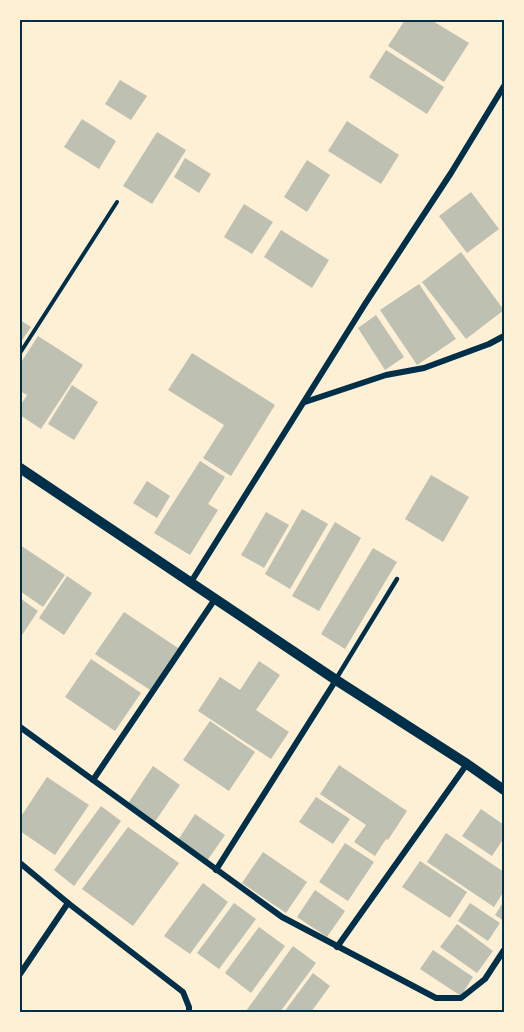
<svg xmlns="http://www.w3.org/2000/svg" width="524" height="1032" font-family="Roboto,sans-serif">
  <style>
    .building { fill: #bec0b2 }
    .lines { fill: none; stroke-linecap: round; stroke-linejoin: round }
    .path { stroke: #003049; stroke-width: 4 }
    .service { stroke: #003049; stroke-width: 4.5 }
    .minor { stroke: #003049; stroke-width: 6 }
    .tertiary { stroke: #003049; stroke-width: 10 }
    .neatline { fill: none; stroke: #003049; stroke-width: 2 }
  </style>
  <rect width="100%" height="100%" fill="#fdf0d5"/>
  <g class="building">
    <path d="M405,20H431L469,43L444,82L388,46Z"/>
    <path d="M386,50L444,87L427,114L369,77Z"/>
    <path d="M120,80L147,96L131,120L105,104Z"/>
    <path d="M82,119L116,141L99,169L64,147Z"/>
    <path d="M347,121L399,155L381,184L328,151Z"/>
    <path d="M157,132L186,150L152,204L123,186Z"/>
    <path d="M185,158L211,174L199,193L174,177Z"/>
    <path d="M307,160L330,175L307,212L284,197Z"/>
    <path d="M471,192L499,229L467,253L439,216Z"/>
    <path d="M244,204L273,222L252,254L224,237Z"/>
    <path d="M281,230L329,260L312,288L264,257Z"/>
    <path d="M461,252L504,310L466,339L422,282Z"/>
    <path d="M419,284L456,339L417,365L380,310Z"/>
    <path d="M376,315L404,357L385,370L358,328Z"/>
    <path d="M20,320L31,327L20,343Z"/>
    <path d="M38,336L83,365L41,429L20,415V406L27,395L20,391V364Z"/>
    <path d="M192,353L275,405L231,476L203,458L224,425L168,390Z"/>
    <path d="M72,385L98,402L74,440L48,424Z"/>
    <path d="M200,461L225,477L208,504L218,510L190,555L154,533Z"/>
    <path d="M431,475L469,497L443,542L405,519Z"/>
    <path d="M147,481L170,496L157,518L133,503Z"/>
    <path d="M302,509L328,524L290,589L265,574Z"/>
    <path d="M266,512L289,525L264,568L241,555Z"/>
    <path d="M335,522L361,538L319,611L292,596Z"/>
    <path d="M20,545L65,575L43,607L20,591Z"/>
    <path d="M373,548L397,562L345,649L321,634Z"/>
    <path d="M67,576L92,593L64,635L39,618Z"/>
    <path d="M20,598L38,611L20,638Z"/>
    <path d="M124,612L178,648L150,690L95,654Z"/>
    <path d="M91,659L141,693L115,731L65,697Z"/>
    <path d="M259,661L280,675L256,710L289,732L271,759L198,711L220,677L240,690Z"/>
    <path d="M210,721L255,752L229,791L183,760Z"/>
    <path d="M339,765L407,811L388,840L386,839L375,856L354,842L366,825L320,794Z"/>
    <path d="M153,766L180,785L154,823L127,805Z"/>
    <path d="M47,777L89,805L55,855L20,831V818Z"/>
    <path d="M316,797L350,819L333,844L299,822Z"/>
    <path d="M101,806L121,821L74,886L54,870Z"/>
    <path d="M481,809L504,825V838L492,856L462,836Z"/>
    <path d="M195,814L225,835L207,861L178,840Z"/>
    <path d="M128,827L179,863L133,926L82,889Z"/>
    <path d="M446,833L504,872V891L494,907L427,862Z"/>
    <path d="M345,843L374,862L348,901L319,882Z"/>
    <path d="M263,852L307,882L286,913L242,883Z"/>
    <path d="M420,861L467,892L450,918L402,887Z"/>
    <path d="M203,883L228,902L190,954L164,936Z"/>
    <path d="M315,890L345,911L327,937L297,917Z"/>
    <path d="M504,901V921L495,915Z"/>
    <path d="M234,903L256,919L219,969L197,953Z"/>
    <path d="M470,903L500,923L488,941L458,921Z"/>
    <path d="M457,924L493,951L477,973L440,947Z"/>
    <path d="M259,927L285,946L251,993L225,973Z"/>
    <path d="M293,946L316,963L280,1012H248L246,1011Z"/>
    <path d="M433,950L473,977L461,996L420,969Z"/>
    <path d="M313,973L330,986L311,1012H284Z"/>
  </g>
  <g class="lines">
    <path class="path" d="M20,353L117,202"/>
    <path class="service" d="M336,679L397,579"/>
    <g class="minor">
      <path d="M305,402L386,375L424,368L489,344L504,336"/>
      <path d="M191,582L365,304L451,173L504,86"/>
      <path d="M20,727L282,917L436,998H461L485,979L504,950"/>
      <path d="M93,780L215,599"/>
      <path d="M20,863L68,903L20,974"/>
      <path d="M216,870L336,680"/>
      <path d="M68,903L183,992L189,1007V1012"/>
      <path d="M337,947L467,764"/>
    </g>
    <path class="tertiary" d="M20,468L336,680L467,764L504,790"/>
  </g>
  <rect width="524" height="1032" fill="none" stroke="#fdf0d5" stroke-width="42"/>
  <rect x="21" y="21" width="482" height="990" class="neatline"/>
</svg>
